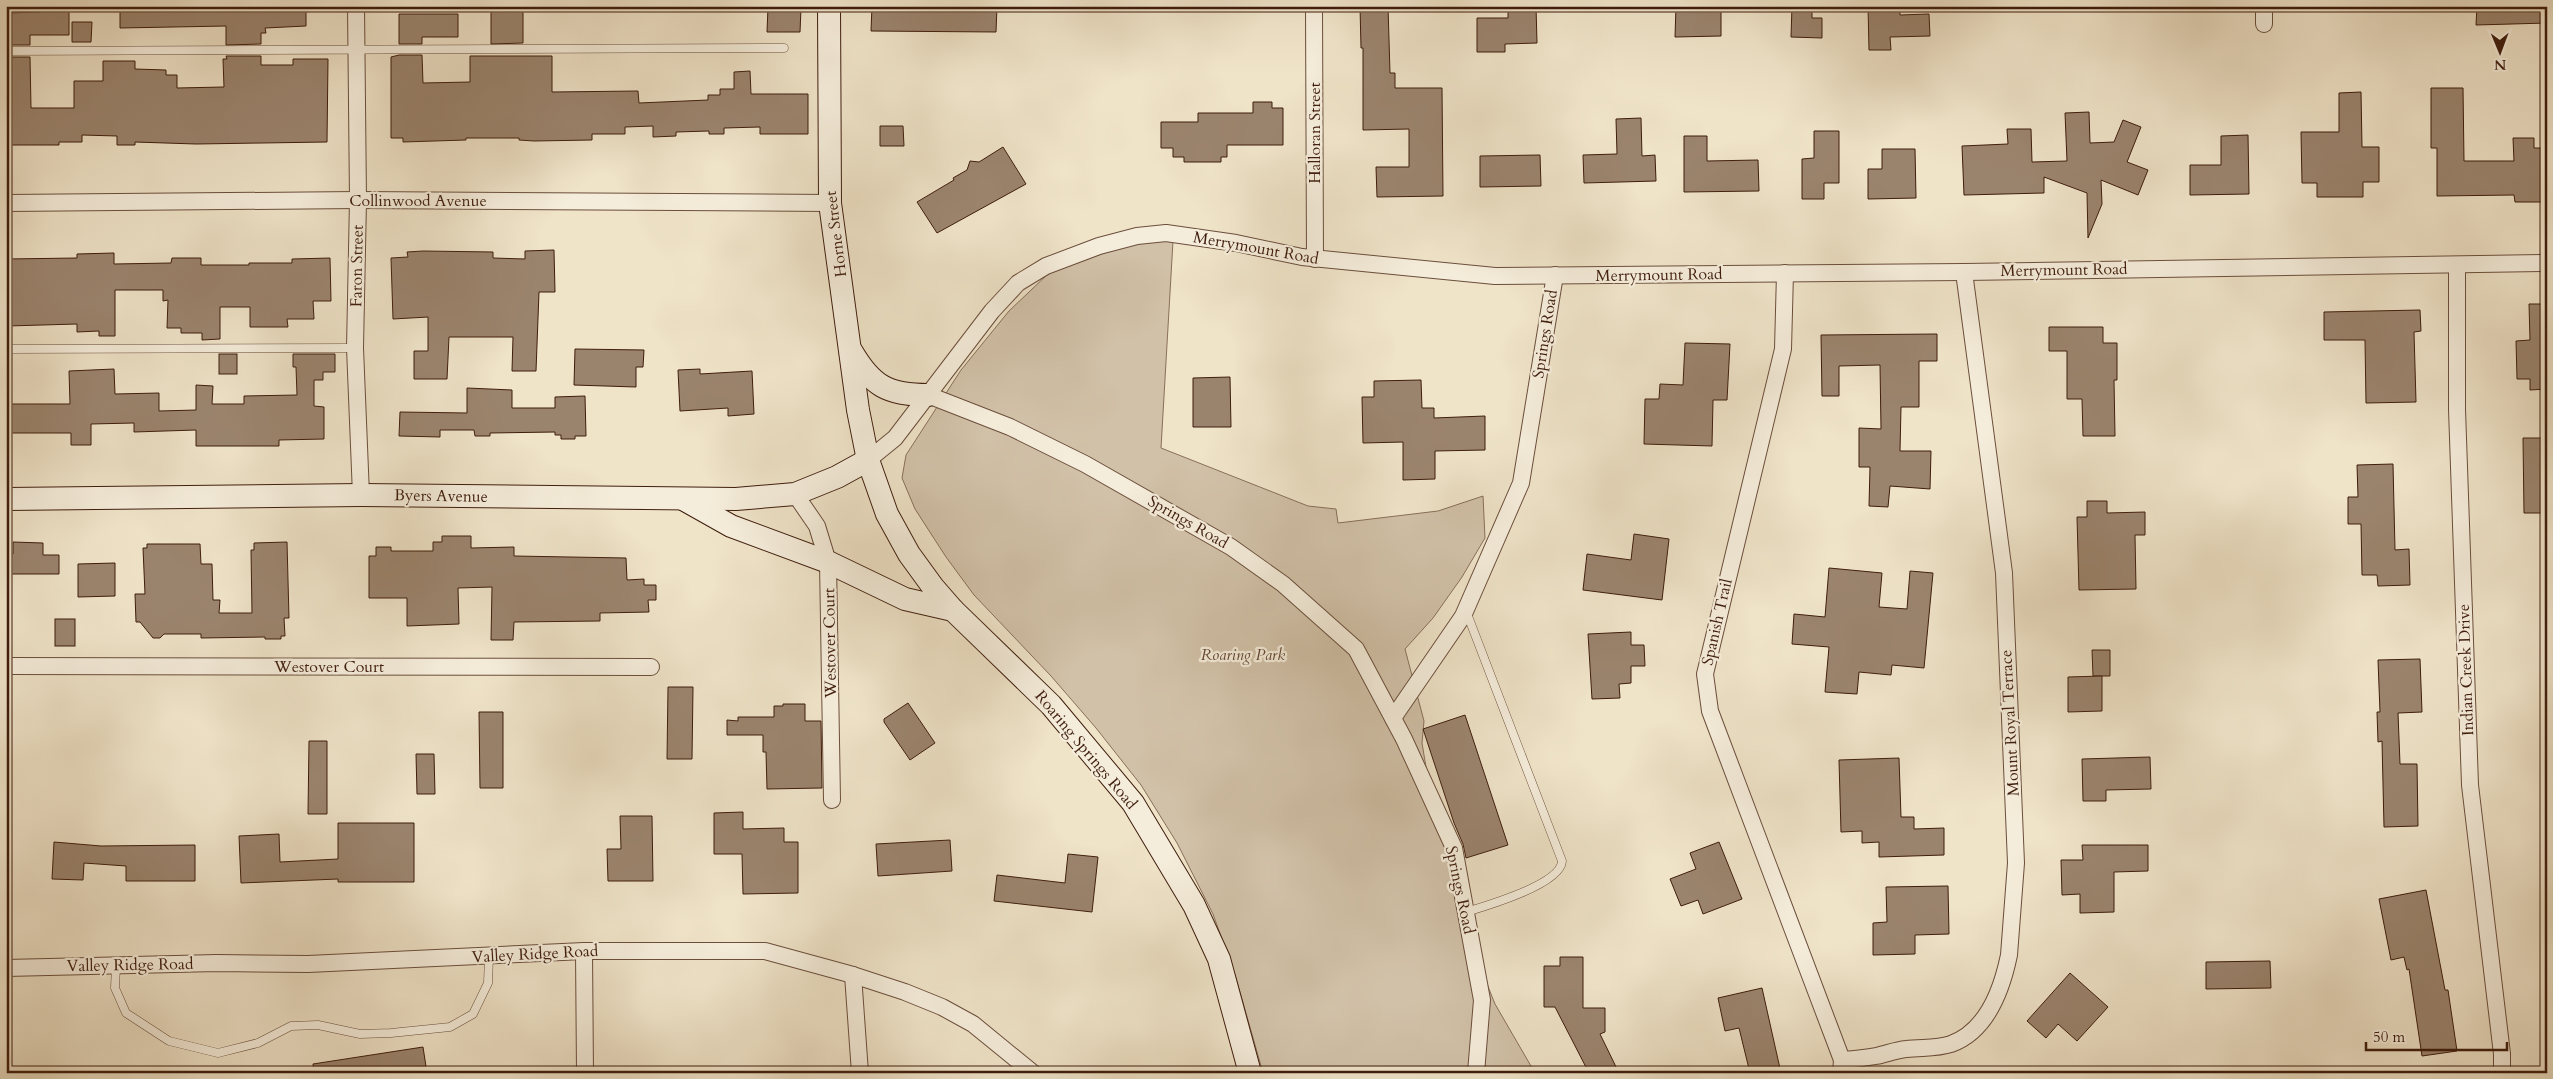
<svg xmlns="http://www.w3.org/2000/svg" width="2553" height="1079" font-family="Cardo,serif">
  <style>
    .green { fill: #d1c1a8; stroke: #886f5a }
    .building { fill: #9b846e; stroke: #3f1d0d }
    .lines { fill: none; stroke-linecap: round; stroke-linejoin: round }
    .lane-casing { stroke: #6b4e3c; stroke-width: 9 }
    .street-casing { stroke: #6b4e3c; stroke-width: 18 }
    .secondary-casing { stroke: #3f1d0d; stroke-width: 24 }
    .lane { stroke: #f5eddb; stroke-width: 8 }
    .street { stroke: #f5eddb; stroke-width: 16 }
    .secondary { stroke: #f5eddb; stroke-width: 22 }
    .labels { text-anchor: middle; dominant-baseline: central; stroke-width: 4.5; stroke-linejoin: round; paint-order: stroke }
    .street-label { font-size: 16px; fill: #3f1d0d; stroke: #f5eddb }
    .park-label { font-size: 16px; font-style: italic; fill: #644634; stroke: #f5eddb }
  </style>
  <rect width="100%" height="100%" fill="#efe3c8"/>
  <filter id="stains"><feTurbulence type="fractalNoise" baseFrequency=".004" numOctaves="4"/><feColorMatrix values="0 0 0 0 .2 0 0 0 0 .09 0 0 0 0 .02 0 0 0 .5 -.17"/></filter>
  <radialGradient id="worn" r=".72"><stop offset=".6" stop-color="#630" stop-opacity="0"/><stop offset="1" stop-color="#630" stop-opacity=".3"/></radialGradient>
  <path class="green" d="M1137,241H1173L1161,448L1308,506L1336,509L1338,523L1438,511L1483,496L1485,538L1462,577L1433,618L1405,649L1424,721L1422,743L1428,779L1483,974L1495,1004L1535,1073H1263L1236,978L1213,914L1177,843L1141,785L1096,728L1051,676L974,595L946,557L915,509L902,478L906,455L961,370L1009,311L1049,273Z"/>
  <g class="building">
    <path d="M40,6H69V35H30V45H7L6,13L40,12Z"/>
    <path d="M120,6H306V26L265,28L266,33H261V44L226,45V26L120,28Z"/>
    <path d="M872,6H997L996,32L871,31Z"/>
    <path d="M1360,6H1388L1390,73H1395V88H1442L1443,196L1377,197L1376,167H1409V129L1363,130V48H1361Z"/>
    <path d="M1508,6H1536L1537,43L1505,44V52H1477V18H1508Z"/>
    <path d="M1676,6H1721V36L1675,37Z"/>
    <path d="M1792,6H1812V18H1822V38L1791,37Z"/>
    <path d="M1868,6H1900V15L1929,14L1930,36L1890,37L1891,50H1869Z"/>
    <path d="M2477,6H2547V23L2476,25Z"/>
    <path d="M768,7L801,8L800,32H767Z"/>
    <path d="M523,9V43L491,44V10Z"/>
    <path d="M399,14H458V37H422V44H399Z"/>
    <path d="M72,22H92L91,42H72Z"/>
    <path d="M399,55H422L423,83L470,82V56H552V92L638,91L639,103L708,100V95H720V89H734V72L750,71L751,94H808V134H760V127L724,128V134H709V131L676,132V136L653,137V126L625,127V134H592V140L534,141L519,140V138H466V140L403,142V138H391V57Z"/>
    <path d="M226,56H261V65H293V59H328L327,142L196,144L135,142V145H117V136L82,135V142H59V145H6L7,57H30L31,108H74V81H103V61H135V69L166,70V75H177V88L224,87L223,59H227Z"/>
    <path d="M2431,88H2463L2464,161H2514L2513,138H2534V148H2547V202H2515L2514,195L2437,196V148H2431Z"/>
    <path d="M2361,92L2362,147H2379V182H2363V197H2317V183H2302L2301,132H2339V93Z"/>
    <path d="M1253,102H1272V108H1283V145H1227V157H1221V162H1184V157H1173V148H1161V122H1198V113H1253Z"/>
    <path d="M2089,112L2090,143L2114,142L2123,120L2141,127L2127,162L2148,170L2138,195L2101,180L2102,204L2088,238L2087,193L2044,177V193L1964,195L1962,146L2008,144L2007,129H2031L2032,162L2067,161L2065,113Z"/>
    <path d="M1641,118L1642,156L1655,155L1656,181L1584,183L1583,155L1617,154L1616,119Z"/>
    <path d="M880,126H903L904,146H880Z"/>
    <path d="M1814,131H1839V183H1824V199H1802V159L1814,158Z"/>
    <path d="M2248,135L2249,194L2190,195V165H2221V136Z"/>
    <path d="M1684,136H1707V161L1758,160L1759,191L1684,192Z"/>
    <path d="M1003,147L1026,184L937,233L917,202L954,180L953,178L967,170L970,161L979,162Z"/>
    <path d="M1882,149H1915L1916,198L1868,199V169H1882Z"/>
    <path d="M1540,155L1541,186L1480,187V156Z"/>
    <path d="M554,250L555,292H539L536,371H512L513,337H449L447,379H414V351H428V317L393,319L391,258L408,257L407,252L423,251L493,252V258L525,259V251Z"/>
    <path d="M114,253V264L171,263L172,258H201V265H249V263H292V259L330,258L331,301H313L314,319H287L288,327H250V307H220V339L202,340V333H181V328H167L168,300L163,301V290H115V336H99V331L77,332V324L7,326L6,259L77,258V254Z"/>
    <path d="M2529,304H2547V389L2530,390V379H2517L2516,341L2530,340Z"/>
    <path d="M2420,310L2421,331L2414,332L2416,402L2366,403L2365,340H2324V312Z"/>
    <path d="M2049,327H2103V343H2117V380H2114L2115,436H2083L2082,399H2067V351H2049Z"/>
    <path d="M1937,334V361H1919V407H1901L1900,451H1931L1930,489L1890,486L1888,507L1869,506L1870,467H1859V428L1881,429L1880,365L1839,366V396H1822L1821,335Z"/>
    <path d="M1685,343L1730,344L1727,400H1713L1712,446L1644,444L1645,399H1659L1660,384L1683,385Z"/>
    <path d="M575,349L644,350L643,367H636V387L574,385Z"/>
    <rect x="219" y="354" width="18" height="20"/>
    <path d="M293,354H335V372H323V380H314V406L324,407V439L279,440V446H196V430L134,432V423L91,424V445H71V433H8V404H70L69,371L114,369L115,394L159,393V411L196,410V385L213,386L212,404H244V396L297,395L296,367H293Z"/>
    <path d="M700,369V374L752,371L754,414L728,416V408L680,411L678,370Z"/>
    <path d="M1230,377L1231,427H1193V378Z"/>
    <path d="M1421,380L1422,408H1434V418L1485,416V450L1435,451V479L1403,480V442L1363,443L1362,397H1374V381Z"/>
    <path d="M467,388L512,390V408H555V397L585,396L586,436H575V439H561V435H555V432L490,433V436H475L474,430H440V437L399,436L400,412L467,413Z"/>
    <path d="M2523,438H2547V513H2524Z"/>
    <path d="M2393,464L2395,550L2409,549L2410,585L2378,586L2377,575H2362L2361,524H2348V497H2358L2357,465Z"/>
    <path d="M2087,501H2107V513L2145,512V535H2135L2136,589L2079,590L2077,517H2087Z"/>
    <path d="M1634,534L1669,539L1662,600L1583,590L1587,554L1631,560Z"/>
    <path d="M442,536H471V548L514,547V556L626,558L627,580L644,579V585H656V600H648L649,612L600,613V621L514,622L513,640H491L492,587L458,588L459,624L407,626V598H369V556H376V547H391V551H433V542H442Z"/>
    <path d="M13,542L43,543V555H59V574H6V554H13Z"/>
    <path d="M287,542L289,618H284L285,636H281V639H265V637L201,638V634H164L160,638H153L140,622H136L135,594H145L143,548H147V544H200L201,564H212L213,600H220L219,613H252L251,550H254V543Z"/>
    <path d="M115,563V596L78,597V564Z"/>
    <path d="M1829,568L1882,573L1879,607L1907,609L1910,571L1933,573L1924,668L1892,665L1891,675L1859,672L1857,694L1825,692L1829,647L1792,644L1794,614L1825,617Z"/>
    <rect x="55" y="619" width="20" height="27"/>
    <path d="M1631,632V645H1644L1645,666H1631V683L1619,684L1620,698L1592,699L1588,634Z"/>
    <path d="M2092,650H2110V676H2093Z"/>
    <path d="M2420,659L2422,712L2398,713L2400,764H2417L2418,826L2384,827L2382,741L2378,742L2377,712H2380L2378,660Z"/>
    <path d="M2102,676V711L2068,712V677Z"/>
    <path d="M668,687H693L692,759H667Z"/>
    <path d="M908,703L935,743L910,760L884,722V719Z"/>
    <path d="M783,704H805V721H821L822,788L767,789L766,752H763V735H727V720L738,721V717H774V706H783Z"/>
    <path d="M479,712H503V788H480Z"/>
    <path d="M1465,715L1508,845L1466,858L1463,844L1454,823L1423,729Z"/>
    <path d="M309,741H327V814H308Z"/>
    <path d="M416,754H434L435,794H417Z"/>
    <path d="M2150,757L2151,789L2106,790V801H2083L2082,759Z"/>
    <path d="M1899,758L1901,817H1914V829L1944,828V855L1879,857V842L1862,843V831L1841,832L1839,760Z"/>
    <path d="M743,812V829L784,828V842H798V893L743,894L742,854H714V813Z"/>
    <path d="M620,816H652L653,881H608L607,849H621Z"/>
    <path d="M338,823H414V882H338V879L241,883L239,836L279,834L280,862L338,859Z"/>
    <path d="M950,840L952,871L878,876L876,844Z"/>
    <path d="M54,842L101,846L195,845V881H126V866L84,863L83,880L52,879Z"/>
    <path d="M1719,842L1742,899L1703,914L1698,900L1681,906L1670,879L1696,869L1690,853Z"/>
    <path d="M2082,845H2148V871L2114,872V912L2080,913V894L2062,895L2061,860H2083Z"/>
    <path d="M1068,854L1098,857L1092,912L994,901L997,875L1065,883Z"/>
    <path d="M1948,886L1949,934L1915,935V954L1873,955V923L1887,922L1886,887Z"/>
    <path d="M2426,890L2445,990H2448L2457,1051L2422,1056L2409,969L2407,970L2404,957L2391,960L2379,899Z"/>
    <path d="M1560,957H1583V1008H1605V1032L1600,1034L1619,1073H1589L1555,1007H1544V966H1560Z"/>
    <path d="M2270,961L2271,988L2206,989V962Z"/>
    <path d="M2070,973L2108,1007L2077,1041L2058,1024L2046,1038L2027,1021Z"/>
    <path d="M1762,988L1781,1073H1750L1739,1028L1725,1031L1718,998Z"/>
    <path d="M423,1047L427,1073H314L313,1064Z"/>
  </g>
  <g class="lines">
    <g class="lane-casing">
      <g id="lane">
        <path d="M6,51L784,48"/>
        <path d="M6,349L355,348"/>
        <path d="M1466,912C1486,906 1561,884 1562,861L1466,611"/>
        <path d="M116,966L115,988L126,1013L169,1041L218,1053L258,1043L291,1026L318,1025L360,1034L391,1033L450,1027L473,1014L488,983L489,957"/>
      </g>
    </g>
    <g class="street-casing">
      <g id="street">
        <path d="M356,6L358,200L355,348L361,495"/>
        <path d="M1314,6L1315,259"/>
        <path d="M2264,6V24"/>
        <path d="M6,203L358,200L830,203"/>
        <path d="M2457,265V409L2470,785L2502,1054V1073"/>
        <path d="M1785,273L1783,349L1705,674L1710,711L1842,1060L1841,1073"/>
        <path d="M928,395L1010,427L1085,464L1231,547L1283,584L1356,649L1404,739L1454,848L1482,1000L1476,1073"/>
        <path d="M868,460L895,438L992,311L1018,283L1046,266L1099,246L1137,236L1166,233L1236,243L1302,257L1495,276L1964,272L2547,263"/>
        <path d="M795,494L817,526L828,562L832,800"/>
        <path d="M6,666L651,667"/>
        <path d="M1393,718L1463,616L1521,483L1555,275"/>
        <path d="M584,951L585,1073"/>
        <path d="M6,968L217,963L308,964L584,951H765L853,975L905,992L942,1007L973,1024L1033,1073"/>
        <path d="M853,975L860,1073"/>
        <path d="M1842,1060C1854,1059 1865,1058 1876,1056C1886,1054 1896,1050 1906,1049C1922,1047 1936,1049 1951,1044C1987,1031 2002,989 2009,955L2016,863L2004,573L1964,272"/>
      </g>
    </g>
    <g class="secondary-casing">
      <g id="secondary">
        <path d="M829,6L830,203L858,410L868,460L887,514L909,554L933,587L953,610L1051,705L1133,803L1194,905L1219,959L1250,1073"/>
        <path d="M852,352C872,386 888,395 928,395"/>
        <path d="M6,499L361,495L736,499L795,494L837,477L868,460"/>
        <path d="M683,499L731,526L828,562L905,599L953,610"/>
      </g>
    </g>
    <use href="#lane" class="lane"/>
    <use href="#street" class="street"/>
    <use href="#secondary" class="secondary"/>
  </g>
  <g class="labels">
    <g class="street-label">
      <text transform="translate(1315 133) rotate(-90)">Halloran Street</text>
      <text x="418" y="201">Collinwood Avenue</text>
      <text transform="translate(836 234) rotate(-97)">Horne Street</text>
      <text transform="translate(1256 248) rotate(10)">Merrymount Road</text>
      <text transform="translate(357 266) rotate(-89)">Faron Street</text>
      <text transform="translate(2064 270) rotate(-1)">Merrymount Road</text>
      <text transform="translate(1659 275) rotate(-1)">Merrymount Road</text>
      <text transform="translate(1545 334) rotate(-81)">Springs Road</text>
      <text transform="translate(441 496) rotate(1)">Byers Avenue</text>
      <text transform="translate(1188 522) rotate(30)">Springs Road</text>
      <text transform="translate(1717 622) rotate(-77)">Spanish Trail</text>
      <text transform="translate(830 643) rotate(-91)">Westover Court</text>
      <text x="329" y="667">Westover Court</text>
      <text transform="translate(2466 670) rotate(-92)">Indian Creek Drive</text>
      <text transform="translate(2010 723) rotate(-93)">Mount Royal Terrace</text>
      <text transform="translate(1086 750) rotate(50)">Roaring Springs Road</text>
      <text transform="translate(1460 890) rotate(78)">Springs Road</text>
      <text transform="translate(535 954) rotate(-3)">Valley Ridge Road</text>
      <text transform="translate(130 965) rotate(-1)">Valley Ridge Road</text>
    </g>
    <g class="park-label">
      <text x="1243" y="655">Roaring Park</text>
    </g>
  </g>
  <rect width="2553" height="1079" fill="none" stroke="#efe3c8" stroke-width="25"/>
  <rect x="8" y="8" width="2538" height="1064" fill="none" stroke="#3f1d0d" stroke-width="2.5"/>
  <rect x="12" y="12" width="2528" height="1054" fill="none" stroke="#3f1d0d"/>
  <g transform="translate(2500 52) rotate(179)" stroke="#f5eddb" stroke-width="4" paint-order="stroke">
  <path d="M0-4L9 19L0 12L-9 19Z" fill="#3f1d0d"/>
  <text y="-8" font-size="14" font-weight="bold" text-anchor="middle" fill="#3f1d0d">N</text>
  </g>
  <path d="M2366 1042v8h141v-8" fill="none" stroke="#3f1d0d" stroke-width="2.5"/>
  <text x="2373" y="1042" font-size="15" fill="#3f1d0d" stroke="#f5eddb" stroke-width="4" paint-order="stroke">50 m</text>
  <rect width="100%" height="100%" filter="url(#stains)"/>
  <rect width="100%" height="100%" fill="url(#worn)"/>
</svg>
